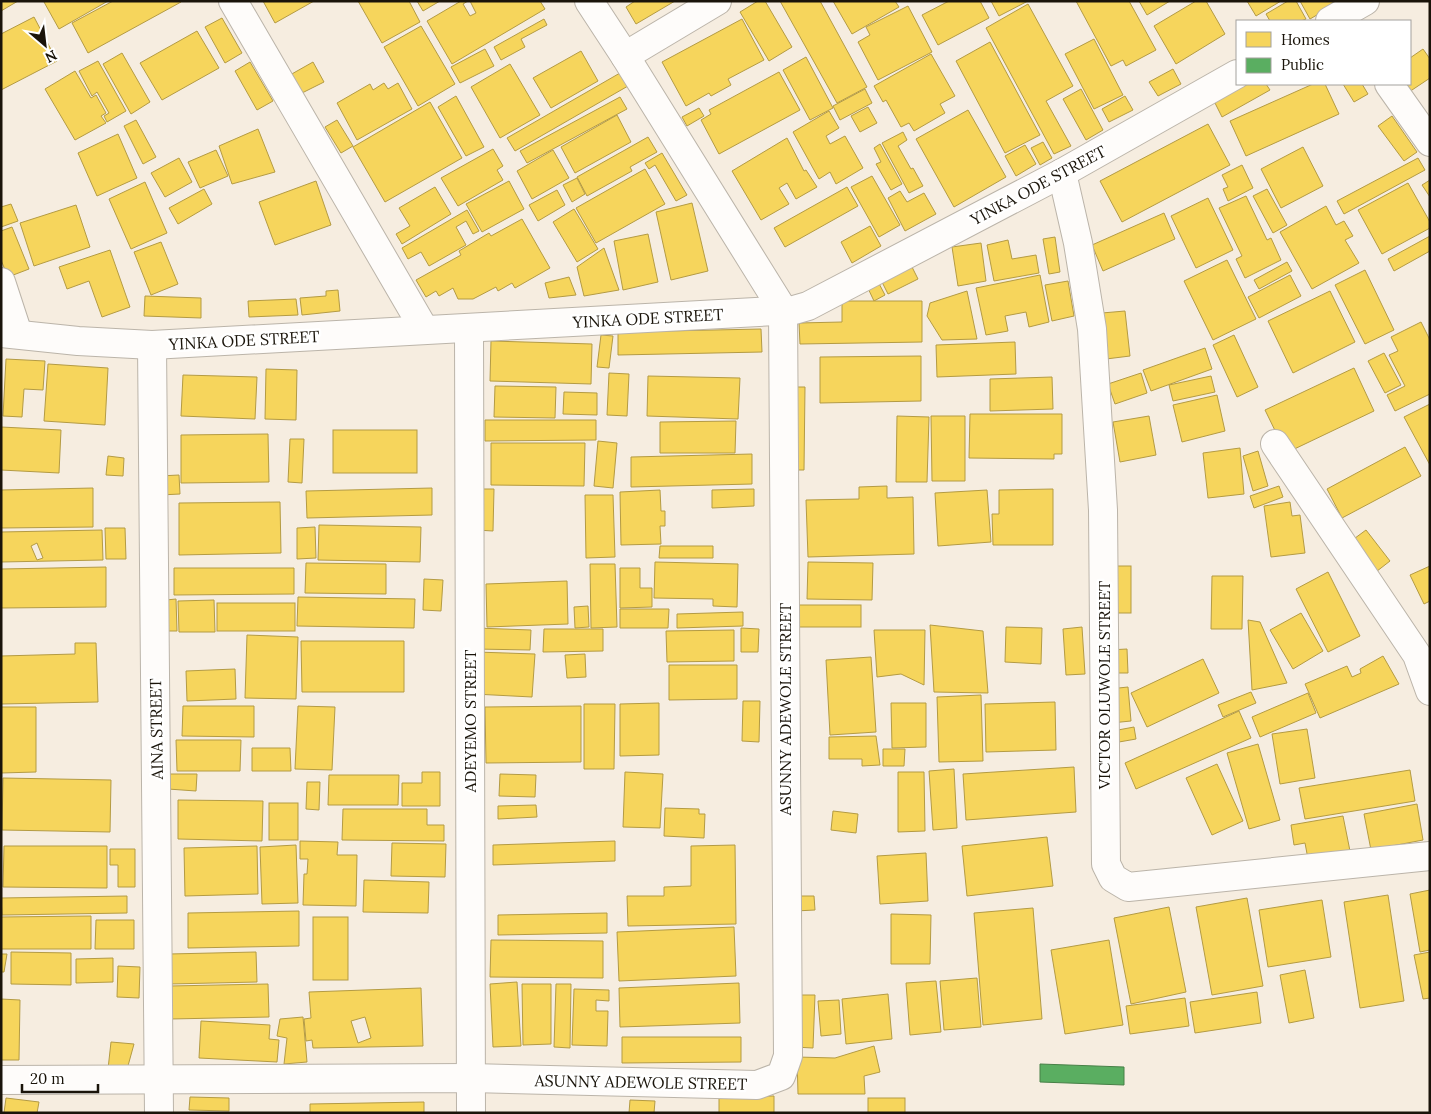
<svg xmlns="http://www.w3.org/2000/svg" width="1431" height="1114" font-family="Lora,serif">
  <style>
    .homes { fill: #f6d55c; stroke: #b49b43; fill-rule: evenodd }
    .public { fill: #5aae61; stroke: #478047 }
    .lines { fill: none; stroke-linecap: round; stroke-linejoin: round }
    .minor-casing { stroke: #bbb4a9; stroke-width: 30 }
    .minor { stroke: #fefcfa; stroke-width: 28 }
    .labels { text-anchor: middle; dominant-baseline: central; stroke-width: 5; stroke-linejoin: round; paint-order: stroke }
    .street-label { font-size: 16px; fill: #1a140a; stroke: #fff }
  </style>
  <rect width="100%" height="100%" fill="#f6ede0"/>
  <g class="homes">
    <path d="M1,1H18L1,11Z"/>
    <path d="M46,1H108L59,29L44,2Z"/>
    <path d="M113,1H181V2L88,53L72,23Z"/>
    <path d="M263,1H314L275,23Z"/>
    <path d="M358,1H409L420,22L382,43Z"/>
    <path d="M417,1H440L423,11Z"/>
    <path d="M461,1H468L463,4L470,16L476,13L470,1H540L545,9L452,64L427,21Z"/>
    <path d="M635,1H675L636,24L626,7Z"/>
    <path d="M758,1H765L792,47L769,61L740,12Z"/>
    <path d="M780,1H820L867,87L837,103Z"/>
    <path d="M833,1H895L899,7L852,34Z"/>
    <path d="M949,1H980L989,18L938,45L922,15Z"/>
    <path d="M991,1H1028L999,16Z"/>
    <path d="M1076,1H1129L1156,50L1126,66L1123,60L1111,66Z"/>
    <path d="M1139,1H1170L1147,15Z"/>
    <path d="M1196,1H1206L1225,34L1176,64L1154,26Z"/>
    <path d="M1247,1H1281L1256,16Z"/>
    <path d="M1288,1H1296L1306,19L1301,21H1270L1266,14Z"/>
    <path d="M1300,1H1332L1334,5L1310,19Z"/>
    <path d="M1028,4L1073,86L1046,101L1071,146L1054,154L986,28Z"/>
    <path d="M908,6L932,52L878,80L858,42L870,35L866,27Z"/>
    <path d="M34,17L57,61L1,90V34Z"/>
    <path d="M222,18L242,53L225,63L205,27Z"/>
    <path d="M544,19L547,25L521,39L525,47L501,60L494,47Z"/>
    <path d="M742,19L764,60L728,79L731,85L711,96L709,93L686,106L662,62Z"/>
    <path d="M421,26L455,84L418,106L384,47Z"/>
    <path d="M197,31L219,68L162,100L140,63Z"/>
    <path d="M1094,39L1123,95L1094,109L1065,54Z"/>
    <path d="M990,42L1040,135L1005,153L956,61Z"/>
    <path d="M485,49L494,66L460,83L451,67Z"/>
    <path d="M1423,49L1430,59V78L1409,92L1403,84H1410V58Z"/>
    <path d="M581,51L598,81L551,108L533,78Z"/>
    <path d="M122,53L150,102L131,114L103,64Z"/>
    <path d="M931,54L955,96L940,104L945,113L914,131L909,123L901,127L886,100L883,102L874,86Z"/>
    <path d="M806,57L833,108L810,120L783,70Z"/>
    <path d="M98,61L126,111L107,122L104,116L109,113L97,92L92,96L79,71Z"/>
    <path d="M250,62L273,101L257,110L235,71Z"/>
    <path d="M313,62L324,82L300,94L290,75Z"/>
    <path d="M510,64L540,115L500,138L471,87Z"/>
    <path d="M1173,69L1181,84L1158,96L1149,82Z"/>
    <path d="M75,71L91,98L96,95L106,113L101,116L106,123L75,140L45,89Z"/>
    <path d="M779,72L800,110L719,154L701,120L711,114L709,110Z"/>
    <path d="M620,73L628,86L515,151L507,138Z"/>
    <path d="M384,83L388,89L398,83L412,109L357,140L337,103L370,84L373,90Z"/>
    <path d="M1245,84H1266L1270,90L1222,117L1214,101Z"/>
    <path d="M1313,84H1325L1339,114L1246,156L1230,121Z"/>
    <path d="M1343,84H1362L1368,94L1354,102Z"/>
    <path d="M865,89L872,103L840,120L833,106Z"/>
    <path d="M1081,89L1103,130L1086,140L1063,99Z"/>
    <path d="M456,96L484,147L466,156L438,107Z"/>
    <path d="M1125,96L1133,110L1109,122L1102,109Z"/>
    <path d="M620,97L627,109L527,163L520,151Z"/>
    <path d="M430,102L462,158L385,202L353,147Z"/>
    <path d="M868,107L877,123L860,132L851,116Z"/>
    <path d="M699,108L704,116L687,126L682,117Z"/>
    <path d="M968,110L1006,177L954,207L916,139Z"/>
    <path d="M829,111L839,128L826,136L830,144L845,136L863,168L836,184L830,172L819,179L793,132Z"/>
    <path d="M617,115L631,142L575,173L561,147Z"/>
    <path d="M1392,116L1417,152L1404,161L1378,126Z"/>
    <path d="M136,120L156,157L143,164L124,126Z"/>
    <path d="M337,120L353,146L341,153L325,127Z"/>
    <path d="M1208,124L1230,165L1122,222L1100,181Z"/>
    <path d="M258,129L275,172L232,184L219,146Z"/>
    <path d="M903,132L907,140L898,146L911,169L913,168L923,186L909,193L882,143Z"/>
    <path d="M118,134L137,178L97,196L78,153Z"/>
    <path d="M648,137L657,152L630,167L632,171L587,196L577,177Z"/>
    <path d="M787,138L804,171L806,170L817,187L796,199L787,183L779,188L789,204L761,220L732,171Z"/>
    <path d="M1043,142L1052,158L1040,165L1031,148Z"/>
    <path d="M880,144L902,184L891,190L876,164L881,162L874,148Z"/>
    <path d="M1025,145L1036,164L1016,176L1005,156Z"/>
    <path d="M1303,147L1323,186L1281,208L1261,169Z"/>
    <path d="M493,149L503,166L497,170L503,180L458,206L441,178Z"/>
    <path d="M216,150L228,176L200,188L188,162Z"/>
    <path d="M553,150L569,178L532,199L517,171Z"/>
    <path d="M662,153L687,195L676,201L655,165L649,169L645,163Z"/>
    <path d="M179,158L192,182L165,197L151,173Z"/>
    <path d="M1418,158L1425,170L1344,214L1337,201Z"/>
    <path d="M1242,165L1253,188L1228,201L1223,189L1228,187L1222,175Z"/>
    <path d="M645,169L665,204L596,243L576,208Z"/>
    <path d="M872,176L900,225L879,237L851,187Z"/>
    <path d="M577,178L585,194L572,202L563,185Z"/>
    <path d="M1430,180V197L1422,185Z"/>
    <path d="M316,181L331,225L275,245L259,202Z"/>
    <path d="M509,181L524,209L482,232L466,204Z"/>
    <path d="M145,182L167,233L131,249L109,199Z"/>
    <path d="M1408,183L1430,222V228L1382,254L1358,210Z"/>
    <path d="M435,187L451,214L402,244L396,234L410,226L399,208Z"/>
    <path d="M847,187L858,206L785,247L774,228Z"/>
    <path d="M204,189L212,204L178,224L169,208Z"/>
    <path d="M1267,189L1287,225L1273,233L1253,196Z"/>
    <path d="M557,190L565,205L538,221L529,205Z"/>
    <path d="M900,191L907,202L924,193L936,214L905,231L888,198Z"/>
    <path d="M1246,196L1267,240L1271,238L1281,260L1245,278L1236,259L1242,256L1219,208Z"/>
    <path d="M1208,198L1233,250L1196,268L1171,216Z"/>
    <path d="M692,203L708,271L671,280L656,212Z"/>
    <path d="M11,204L18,221L1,227V207Z"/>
    <path d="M76,205L90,247L34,266L20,223Z"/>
    <path d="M1326,206L1336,225L1344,221L1353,236L1345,240L1359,263L1312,289L1280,232Z"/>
    <path d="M574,209L598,249L577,262L553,222Z"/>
    <path d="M467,210L479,231L473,234L466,221L456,227L466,245L429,266L421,252L408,259L402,248Z"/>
    <path d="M1164,213L1175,239L1103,271L1092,245Z"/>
    <path d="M522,219L550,268L515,288L512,283L498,291L496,287L473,299H458L453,288L439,296L436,291L426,297L416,280L461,255L459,251L489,233L491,236Z"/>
    <path d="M870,226L881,246L852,263L841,242Z"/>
    <path d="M12,227L29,269L8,277L1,260V231Z"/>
    <path d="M648,234L658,282L623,290L614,241Z"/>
    <path d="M1430,236V251L1394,271L1388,259Z"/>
    <path d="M1055,237L1060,272L1049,274L1043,239Z"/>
    <path d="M1008,240L1012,259L1036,255L1039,273L994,281L987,245Z"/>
    <path d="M161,242L178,284L151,295L134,252Z"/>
    <path d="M981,243L986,281L958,286L952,247Z"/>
    <path d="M604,248L619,290L584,296L577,267Z"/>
    <path d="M110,250L130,307L102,317L89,281L67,289L59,267Z"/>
    <path d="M908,259L918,279L888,294L878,274Z"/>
    <path d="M1227,260L1256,319L1213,340L1184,281Z"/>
    <path d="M1287,262L1292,271L1259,289L1254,280Z"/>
    <path d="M1365,270L1394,330L1365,344L1335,285Z"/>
    <path d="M1040,275L1049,322L1029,327L1026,312L1005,316L1008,331L986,335L976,288Z"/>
    <path d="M1290,275L1301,296L1259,318L1248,297Z"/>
    <path d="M875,276L885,295L874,301L865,282Z"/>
    <path d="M569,277L576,295L549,298L545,283Z"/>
    <path d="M1068,281L1074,316L1052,321L1045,285Z"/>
    <path d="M338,290L340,311L302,315L300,298L326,296V291Z"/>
    <path d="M967,291L977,339L942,340L927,316L930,303Z"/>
    <path d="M1330,291L1355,342L1293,373L1268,321Z"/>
    <path d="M145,296L201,298V318L144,316Z"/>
    <path d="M296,299L298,315L249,317L248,301Z"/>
    <path d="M842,301H922V342L800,344L799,323L842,322Z"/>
    <path d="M1125,311L1130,356L1106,359L1102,313Z"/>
    <path d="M1421,322L1430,340V394L1395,411L1387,395L1405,386L1389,355L1398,351L1391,337Z"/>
    <path d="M761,329L762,352L618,355V332Z"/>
    <path d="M601,335L613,336L609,368L597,367Z"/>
    <path d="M1234,335L1258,387L1237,397L1213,345Z"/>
    <path d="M491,341L592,344L591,384L490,381Z"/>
    <path d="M1015,342L1016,374L937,377L936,345Z"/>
    <path d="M1205,348L1212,369L1151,391L1143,370Z"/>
    <path d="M1384,353L1401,385L1385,393L1368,361Z"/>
    <path d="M921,356V401L820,403V357Z"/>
    <path d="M6,359L45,361L43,390L24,389L22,417L3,416Z"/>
    <path d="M48,364L108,368L105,425L44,421Z"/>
    <path d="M1354,368L1374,411L1286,453L1265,410Z"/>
    <path d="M266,369L297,370L296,420L265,419Z"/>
    <path d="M609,373L629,374L627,416L607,415Z"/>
    <path d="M1141,373L1147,393L1115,404L1108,384Z"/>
    <path d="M183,375L257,377L255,419L181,416Z"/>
    <path d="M648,376L740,378L738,419L647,416Z"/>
    <path d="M1211,376L1215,392L1173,401L1169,385Z"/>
    <path d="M1052,377L1053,409L990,411V379Z"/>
    <path d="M495,386L556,387L555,418L494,417Z"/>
    <path d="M788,387H805L804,470H787Z"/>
    <path d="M564,392L597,393V415L563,414Z"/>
    <path d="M1217,395L1225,431L1182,442L1173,405Z"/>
    <path d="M1430,404V465L1404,417Z"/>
    <path d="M970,414H1062V454H1054V459L969,458Z"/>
    <path d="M897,416L929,417L927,482H896Z"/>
    <path d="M931,416H965V481H932Z"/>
    <path d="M1149,416L1156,455L1120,462L1113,422Z"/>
    <path d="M485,420H596V440L485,441Z"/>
    <path d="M736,421L735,453H660V422Z"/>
    <path d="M1,427L61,430L59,473L1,470Z"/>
    <rect x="333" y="430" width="84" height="43"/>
    <path d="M268,434L269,482L181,483V435Z"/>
    <path d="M290,439H304L302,483L288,482Z"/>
    <path d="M598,441L617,443L613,488L594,486Z"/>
    <path d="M491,443H585L584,486L491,485Z"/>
    <path d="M1405,447L1421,476L1342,518L1327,489Z"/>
    <path d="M1240,448L1244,494L1208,498L1203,453Z"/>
    <path d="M1258,451L1268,486L1253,491L1243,456Z"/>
    <path d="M752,454V484L631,487V457Z"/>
    <path d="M108,456L124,458L123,476L106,475Z"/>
    <path d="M179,475L180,494L160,495L159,476Z"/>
    <path d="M887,486V498L913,497L914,554L808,557L806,500L859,499V487Z"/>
    <path d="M1279,486L1283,497L1254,508L1250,496Z"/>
    <path d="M93,488V527L1,528V490Z"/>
    <path d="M432,488V515L307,518L306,491Z"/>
    <path d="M477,489H494L493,531L476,530Z"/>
    <path d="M754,489V506L712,508V490Z"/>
    <path d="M1053,489V545H993L992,514H999V490Z"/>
    <path d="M660,490L661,511H665V526H660L661,544L621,545L620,492Z"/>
    <path d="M987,490L991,542L938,546L935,493Z"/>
    <path d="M585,495H613L615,557L586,558Z"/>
    <path d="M280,502L281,553L179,555V503Z"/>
    <path d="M1290,502L1292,516L1300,515L1305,553L1271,557L1264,506Z"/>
    <path d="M319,525L421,527L420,562L318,560Z"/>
    <path d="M315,527L316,558L297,559V528Z"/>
    <path d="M105,528H125L126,559H106Z"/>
    <path d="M102,530L103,560L1,562V532ZM37,543L43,558L37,560L31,546Z"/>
    <path d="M1366,530L1390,561L1372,575L1347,544Z"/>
    <path d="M660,546H713V558H659Z"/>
    <path d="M655,562L738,564L737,607L713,606V599L654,598Z"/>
    <path d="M808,562L873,563L872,600L807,599Z"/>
    <path d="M306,563L386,564V594L305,593Z"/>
    <path d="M590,564H615L617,627L591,628Z"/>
    <rect x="1110" y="566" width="21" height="47"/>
    <path d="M1430,566V601L1424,604L1410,575Z"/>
    <path d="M106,567V607L1,608V569Z"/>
    <path d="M174,568H294V594L174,595Z"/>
    <path d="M620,568H640V588H652V607L620,608Z"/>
    <path d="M1328,572L1360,636L1328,652L1296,589Z"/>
    <path d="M1212,576H1243L1242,629H1211Z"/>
    <path d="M424,579L443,580L441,611L423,610Z"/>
    <path d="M567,581L568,624L487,627L486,584Z"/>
    <path d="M298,597L415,599L414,628L297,626Z"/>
    <path d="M176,599L177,631H167L166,600Z"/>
    <path d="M214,600L215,632H179L178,601Z"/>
    <rect x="217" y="603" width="78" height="28"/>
    <rect x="797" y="605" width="64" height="22"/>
    <path d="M588,606L589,627L575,628L574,607Z"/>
    <path d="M620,609H669L668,628H620Z"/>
    <path d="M743,612V626L677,628V614Z"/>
    <path d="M1301,613L1323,651L1293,669L1270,630Z"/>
    <path d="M1248,620L1260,622L1287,683L1252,690Z"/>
    <path d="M930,625L983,631L988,693L934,692Z"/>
    <path d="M1006,627L1042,628L1041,664L1005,662Z"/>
    <path d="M1082,627L1085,674L1066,675L1063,629Z"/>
    <path d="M476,628L531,630L530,650L475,649Z"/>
    <path d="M741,628L759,629L758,652H741Z"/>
    <path d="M544,629H603V651L543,652Z"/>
    <path d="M734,630V661L667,662L666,631Z"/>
    <path d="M874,630H925L924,685L901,674L877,677Z"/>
    <path d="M247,635L298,637L296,699L245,698Z"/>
    <path d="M301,641H404V692H302Z"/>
    <path d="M75,643H96L98,702L1,704V656L75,654Z"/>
    <path d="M1127,649L1128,673H1110L1109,650Z"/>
    <path d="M476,652L535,654L532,697L474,694Z"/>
    <path d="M585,654L586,677L567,678L565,655Z"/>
    <path d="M1383,656L1399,684L1320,718L1305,684L1347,666L1352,677L1361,673L1360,669Z"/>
    <path d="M871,657L876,732L830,735L826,660Z"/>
    <path d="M1203,659L1219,693L1147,727L1131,693Z"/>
    <path d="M669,665H737V699L669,700Z"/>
    <path d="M235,669L236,699L187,701L186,671Z"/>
    <path d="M1128,687L1131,721L1111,723L1109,689Z"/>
    <path d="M1251,692L1256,703L1223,717L1218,705Z"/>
    <path d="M1308,693L1316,713L1260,737L1252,717Z"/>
    <path d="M981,695L983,761L939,762L937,697Z"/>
    <path d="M743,701H760L759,742L742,741Z"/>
    <path d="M1055,702L1056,750L986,752L985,704Z"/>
    <path d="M659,703V755L620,756V704Z"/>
    <path d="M891,703H926V747L892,748Z"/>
    <path d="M584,704H615L614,769H584Z"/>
    <path d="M183,706H254V737L182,736Z"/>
    <path d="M298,706L335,707L332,770L295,769Z"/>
    <path d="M581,706V762L486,763L485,707Z"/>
    <path d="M1,707H36V772L1,773Z"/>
    <path d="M1239,711L1251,738L1136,789L1125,763Z"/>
    <path d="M1134,727L1136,739L1119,742L1118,730Z"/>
    <path d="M1307,729L1315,778L1280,784L1272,734Z"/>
    <path d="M876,736L880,765L862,766V759H829V737Z"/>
    <path d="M176,740H241L240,771H177Z"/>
    <path d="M1258,744L1280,820L1249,829L1227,753Z"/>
    <path d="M252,748H290L291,771H252Z"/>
    <path d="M883,749H905L904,766H883Z"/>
    <path d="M1217,764L1243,821L1212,835L1186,778Z"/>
    <path d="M1074,767L1076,812L966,820L963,774Z"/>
    <path d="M954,769L957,828L933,830L929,771Z"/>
    <path d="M1410,770L1415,801L1305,819L1299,788Z"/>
    <path d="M422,772H440V806H402V783H422Z"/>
    <path d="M625,772L663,774L660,828L623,827Z"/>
    <path d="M898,772H924L925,831L898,832Z"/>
    <path d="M168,774H197L196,791L168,789Z"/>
    <path d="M500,774L536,775L535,797L499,796Z"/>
    <path d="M329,775H399L398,805H328Z"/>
    <path d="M3,778L111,780L110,832L2,830Z"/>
    <path d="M307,782H320L319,810L306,809Z"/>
    <path d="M178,800L263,801L262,841L178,839Z"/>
    <rect x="269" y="803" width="29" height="37"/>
    <path d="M1417,804L1423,840L1371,850L1364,814Z"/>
    <path d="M536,805L537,817L498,819V806Z"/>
    <path d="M665,808L699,809V814H705L704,838L664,836Z"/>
    <path d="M343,809H427V825H444V841L342,840Z"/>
    <path d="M833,811L858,814L856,833L831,830Z"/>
    <path d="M1343,816L1350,851L1308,859L1305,843L1294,845L1291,825Z"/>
    <path d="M1047,837L1053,886L967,896L962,846Z"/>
    <path d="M300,841L338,842L337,855H357L356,906L303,905L304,874H307L308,859H300Z"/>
    <path d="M615,841V861L493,865V845Z"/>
    <path d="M392,843L446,844L445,877L391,876Z"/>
    <path d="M296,845L298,903L262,904L260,847Z"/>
    <path d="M735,845L736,924L628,926L627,896H664V887L691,886V846Z"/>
    <path d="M4,846H107V888L3,887Z"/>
    <path d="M257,846L258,894L185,896L184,848Z"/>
    <path d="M110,849H135V887H118V865H110Z"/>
    <path d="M926,853L928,901L880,904L877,856Z"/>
    <path d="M364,880L429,882L428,913L363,912Z"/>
    <path d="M1430,890V950L1420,952L1410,894Z"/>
    <path d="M1388,895L1404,1001L1360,1008L1344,902Z"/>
    <path d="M127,896V913L2,915L1,898Z"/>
    <path d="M795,896H814L815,910L795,911Z"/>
    <path d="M1247,898L1263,986L1212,995L1196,907Z"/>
    <path d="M1322,900L1331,957L1268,967L1259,910Z"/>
    <path d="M1169,907L1186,992L1131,1004L1114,918Z"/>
    <path d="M1033,908L1042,1019L983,1025L974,913Z"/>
    <path d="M299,911V946L188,948V913Z"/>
    <path d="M607,913V933L498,935V915Z"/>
    <path d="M891,914L931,915L930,964H891Z"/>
    <path d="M91,916V949H1V917Z"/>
    <rect x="313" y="917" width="35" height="63"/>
    <path d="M96,920H134V949H95Z"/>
    <path d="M734,927L736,976L619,981L617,932Z"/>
    <path d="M491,940L603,941V978L490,977Z"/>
    <path d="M1109,940L1123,1025L1065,1034L1051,950Z"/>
    <path d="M11,952L71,953V985L11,984Z"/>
    <path d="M256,952L257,982L169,984V954Z"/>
    <path d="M1430,952V998L1423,999L1414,955Z"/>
    <path d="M1,954H7L4,972H1Z"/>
    <path d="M113,958V982L76,983V959Z"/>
    <path d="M118,966L140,967L139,998L117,997Z"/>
    <path d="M1305,970L1314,1018L1289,1023L1280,975Z"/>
    <path d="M977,978L981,1027L944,1030L940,981Z"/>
    <path d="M936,981L941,1032L910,1035L906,983Z"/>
    <path d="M517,982L521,1046L493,1047L490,984Z"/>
    <path d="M739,983L740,1023L620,1027L619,988Z"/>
    <path d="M268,984L269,1017L170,1019V986Z"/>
    <path d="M522,984H551V1044L523,1045Z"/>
    <path d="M556,984H571L570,1048L554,1047Z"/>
    <path d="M421,988L423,1046L313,1048L312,1040L306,1041L304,1019L311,1018L309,992ZM365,1017L371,1038L358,1043L351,1021Z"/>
    <path d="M574,989L609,990V1001L596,1000V1011H608L607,1046L572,1045Z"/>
    <path d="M1257,992L1261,1023L1195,1033L1190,1002Z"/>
    <path d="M888,994L892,1039L846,1044L842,999Z"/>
    <path d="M796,995H815L813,1048L794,1047Z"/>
    <path d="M1185,998L1189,1026L1130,1034L1126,1006Z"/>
    <path d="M1,999L20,1000L19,1060H1Z"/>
    <path d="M839,1000L841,1034L821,1036L818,1001Z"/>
    <path d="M303,1017L307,1062L284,1064L287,1038L277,1036L280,1019Z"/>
    <path d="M201,1021L270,1025L269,1039L279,1040L277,1062L199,1058Z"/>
    <path d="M622,1037H741V1062L622,1063Z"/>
    <path d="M111,1042L134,1044L126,1073L108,1069Z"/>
    <path d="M874,1046L880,1072L864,1076L865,1094H798L797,1057L835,1058Z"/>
    <path d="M774,1096V1113H719V1097Z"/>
    <path d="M190,1097L229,1098V1111L189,1110Z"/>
    <path d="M6,1098L39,1102L37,1113H4Z"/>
    <rect x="868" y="1098" width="37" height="15"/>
    <path d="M630,1100L655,1101L654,1113H629Z"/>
    <path d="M424,1102V1113H310V1104Z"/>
  </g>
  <path class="public" d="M1040,1064L1124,1067V1085L1040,1082Z"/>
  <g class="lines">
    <g class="minor-casing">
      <g id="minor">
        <path d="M233,1L424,329"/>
        <path d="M1330,21L1365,1"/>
        <path d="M625,56L717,1"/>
        <path d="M1389,84L1430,142"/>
        <path d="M1062,173L1078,243L1092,329L1103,510L1106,864L1113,878L1128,887L1430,856"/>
        <path d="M1,282L18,334"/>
        <path d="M469,329L471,1113"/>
        <path d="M1,333L78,341L152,345L794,310L808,306L1062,173L1237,74"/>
        <path d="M152,345L159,1113"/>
        <path d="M1275,444L1417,655L1430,691"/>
        <path d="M1,1080L471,1078L757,1085L781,1076L788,1056L783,310L625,56L589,1"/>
      </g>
    </g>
    <use href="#minor" class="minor"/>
  </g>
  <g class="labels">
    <g class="street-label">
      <text transform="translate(1038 185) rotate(-28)">YINKA ODE STREET</text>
      <text transform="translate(648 318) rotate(-3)">YINKA ODE STREET</text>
      <text transform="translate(244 340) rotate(-3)">YINKA ODE STREET</text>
      <text transform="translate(1104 685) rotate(-90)">VICTOR OLUWOLE STREET</text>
      <text transform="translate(785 709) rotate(-90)">ASUNNY ADEWOLE STREET</text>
      <text transform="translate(470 721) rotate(-90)">ADEYEMO STREET</text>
      <text transform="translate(156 729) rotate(-91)">AINA STREET</text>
      <text transform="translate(641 1082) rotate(1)">ASUNNY ADEWOLE STREET</text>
    </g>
  </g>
  <rect width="1431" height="1114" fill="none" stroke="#1a140a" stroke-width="5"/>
  <rect x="1236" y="20" width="175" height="65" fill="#ffffff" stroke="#a3a19d"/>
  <rect x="1246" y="32" width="25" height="15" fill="#f6d55c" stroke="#a3a19d"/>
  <text x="1281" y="45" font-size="15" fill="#1a140a">Homes</text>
  <rect x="1246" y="58" width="25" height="15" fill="#5aae61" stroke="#a3a19d"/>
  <text x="1281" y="70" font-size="15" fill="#1a140a">Public</text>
  <g transform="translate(45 45) rotate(152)" stroke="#ffffff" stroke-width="4" paint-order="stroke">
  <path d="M0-4L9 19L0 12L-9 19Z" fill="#1a140a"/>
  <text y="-8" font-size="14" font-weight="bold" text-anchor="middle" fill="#1a140a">N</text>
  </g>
  <path d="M22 1084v8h76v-8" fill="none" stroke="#1a140a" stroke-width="2.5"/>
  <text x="30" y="1084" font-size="15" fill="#1a140a" stroke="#ffffff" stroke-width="4" paint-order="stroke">20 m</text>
</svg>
